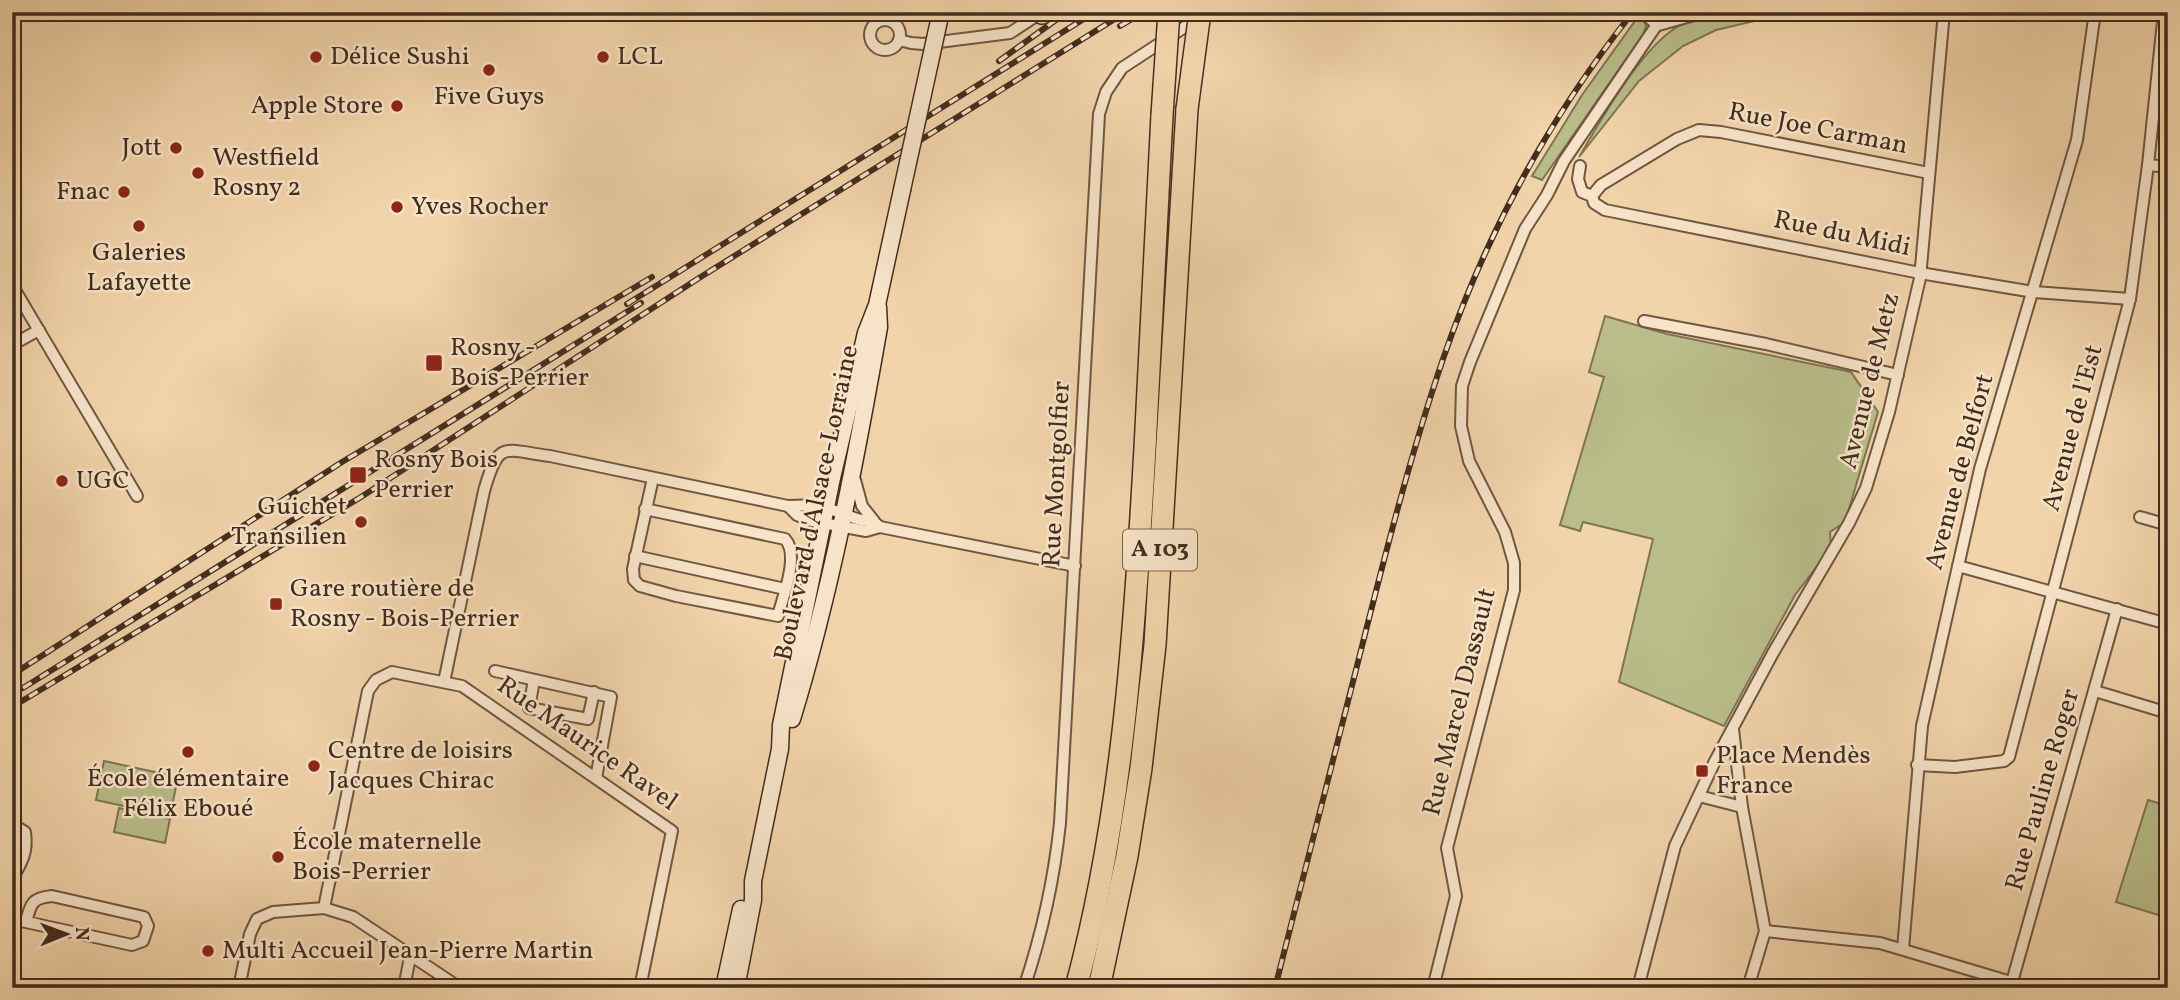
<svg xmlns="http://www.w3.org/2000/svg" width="2180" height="1000" font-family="Vollkorn,serif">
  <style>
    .green { fill: #b9bd8a; stroke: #7e7554; stroke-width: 2 }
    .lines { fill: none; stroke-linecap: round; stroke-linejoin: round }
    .minor-casing { stroke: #6f5740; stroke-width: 14 }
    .tertiary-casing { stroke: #6f5740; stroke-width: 18 }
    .secondary-casing { stroke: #432d1d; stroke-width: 19 }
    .motorway-casing { stroke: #432d1d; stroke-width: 24 }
    .minor { stroke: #f7e3c8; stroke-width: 10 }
    .tertiary { stroke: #f7e3c8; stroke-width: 14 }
    .secondary { stroke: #f7e3c8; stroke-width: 16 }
    .motorway { stroke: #f2d4aa; stroke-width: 21 }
    .rail-casing { stroke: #432d1d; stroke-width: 6 }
    .rail { stroke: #f7e3c8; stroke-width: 3.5; stroke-dasharray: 10; stroke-linecap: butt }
    .secondary-bridge-casing { stroke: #432d1d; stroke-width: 19; stroke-linecap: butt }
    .motorway-bridge-casing { stroke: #432d1d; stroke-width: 24; stroke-linecap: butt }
    .secondary-bridge { stroke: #f7e3c8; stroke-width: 16 }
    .motorway-bridge { stroke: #f2d4aa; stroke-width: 21 }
    .poi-dot { fill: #8f2418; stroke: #f7e3c8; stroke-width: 2.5 }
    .labels { text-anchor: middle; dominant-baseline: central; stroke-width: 5; stroke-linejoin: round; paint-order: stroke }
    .shield { fill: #f7e3c8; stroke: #796450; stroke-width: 2 }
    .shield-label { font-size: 24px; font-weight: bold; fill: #432d1d }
    .poi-label { font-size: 26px; fill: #432d1d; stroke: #f7e3c8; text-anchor: start }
    .street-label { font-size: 26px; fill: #432d1d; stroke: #f7e3c8 }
  </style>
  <rect width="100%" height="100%" fill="#f2d4aa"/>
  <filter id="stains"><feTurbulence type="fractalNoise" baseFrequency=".00286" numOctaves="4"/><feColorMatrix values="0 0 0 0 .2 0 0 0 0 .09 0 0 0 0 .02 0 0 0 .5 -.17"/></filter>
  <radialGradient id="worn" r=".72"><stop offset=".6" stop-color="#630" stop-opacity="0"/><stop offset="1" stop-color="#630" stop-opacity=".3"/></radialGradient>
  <g class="green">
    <path d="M1721,12H1793L1716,30L1683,46L1639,81L1579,157C1601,120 1636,57 1671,31C1684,21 1705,17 1721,12Z"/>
    <path d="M1640,14L1646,25L1644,33L1542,180L1532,176L1582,95Z"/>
    <path d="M1605,316L1667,334L1851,372L1878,412L1845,522L1830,532L1831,548L1795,595L1724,726L1619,682L1653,539L1583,522L1580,531L1560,525L1604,377L1589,372Z"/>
    <path d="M104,761L178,777L170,816L96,800Z"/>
    <path d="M2148,800L2168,806V918L2116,902Z"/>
    <path d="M119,808L170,819L165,843L114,832Z"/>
  </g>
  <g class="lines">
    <g class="minor-casing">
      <g id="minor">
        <circle cx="885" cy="35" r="15"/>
        <path d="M899,40L911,43L923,44L1010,33L1042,12"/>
        <path d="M2148,165L2168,167"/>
        <path d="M1580,166L1578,179L1582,192L1592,196L1594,203L1605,210L1920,273L2034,292L2130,299"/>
        <path d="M1592,196L1601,185L1677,139L1699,130L1721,132L1929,173"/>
        <path d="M12,285L137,496"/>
        <path d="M1644,321L1766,344L1898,375"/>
        <path d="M12,345L39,330"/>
        <path d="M855,480L862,506L874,521"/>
        <path d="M788,506L797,515L812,521L866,531L880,527L1075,566"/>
        <path d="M645,509L785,539C800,555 783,596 778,616L676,596L640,586L634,580L633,569L653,478"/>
        <path d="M2140,517L2168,525"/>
        <path d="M635,556L785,589"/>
        <path d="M1958,566L2168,624"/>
        <path d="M495,671L611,697L596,778"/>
        <path d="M534,680L529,708L588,719L594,692"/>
        <path d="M444,682L484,491C499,439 503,450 550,456L788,506C821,504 825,507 854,518C865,522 872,519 880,527"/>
        <path d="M2095,691L2168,713"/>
        <path d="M1733,729L1742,807L1765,931L1748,988"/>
        <path d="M1917,765L1955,767L2004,761L2009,757L2130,299L2148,165L2164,12"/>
        <path d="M1699,796L1742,807"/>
        <path d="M12,824L25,832C28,852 22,862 12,879"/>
        <path d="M324,908L353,917L460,988"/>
        <path d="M12,919L132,945L143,941L148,926L144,917L52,896C32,898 31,903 26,922"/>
        <path d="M1765,931L1880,943L2031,988"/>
        <path d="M1903,949L1922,726L1980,469L2077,140L2095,12"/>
        <path d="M2012,982L2117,609"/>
        <path d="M239,988L250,934L257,919L273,912L324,908L368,691L376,680L392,672L462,686L672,831L640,988"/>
        <path d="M404,988L410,957"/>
        <path d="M1024,988C1042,934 1054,880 1060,823L1099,114L1106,92L1122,68L1197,19"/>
        <path d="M1433,988L1456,896L1447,848L1514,590V563L1505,532L1469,461L1461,426L1462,386L1470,362L1525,229L1547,195L1564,161L1658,23"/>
        <path d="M1638,988L1675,846L1715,761L1773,653L1849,523L1866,488L1889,412L1920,278L1944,12"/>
      </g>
    </g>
    <g class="tertiary-casing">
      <path id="tertiary" d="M1645,12L1658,23L1697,12"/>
    </g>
    <g class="secondary-casing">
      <g id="secondary">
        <path d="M792,719C831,591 856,459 879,327L878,307"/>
        <path d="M724,988L741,909"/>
        <path d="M736,988L753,900V881L780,749L781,725L832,478L866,333L877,305L902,190"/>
      </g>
    </g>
    <g class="motorway-casing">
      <g id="motorway">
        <path d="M1042,13L1044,12"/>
        <path d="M1076,988C1123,812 1135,629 1145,448C1150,337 1156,226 1162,115"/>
        <path d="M1099,988L1127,856L1141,768L1155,645L1187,109"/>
      </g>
    </g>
    <use href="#minor" class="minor"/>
    <use href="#tertiary" class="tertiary"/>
    <use href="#secondary" class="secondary"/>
    <use href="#motorway" class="motorway"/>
    <g class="rail-casing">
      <g id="rail">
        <path d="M1120,26L1144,12"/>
        <path d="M999,61L1067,12"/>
        <path d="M627,304L1095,12"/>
        <path d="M12,675L342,462L652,277"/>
        <path d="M23,688L641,303"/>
        <path d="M12,707L361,497L699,278L1126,12"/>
        <path d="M1275,988C1303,877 1332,766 1360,654C1385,555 1410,456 1443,359C1486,234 1551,115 1633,12"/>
      </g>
    </g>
    <use href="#rail" class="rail"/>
    <g class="secondary-bridge-casing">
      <path id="secondary-bridge" d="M902,190L940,16"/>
    </g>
    <g class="motorway-bridge-casing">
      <g id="motorway-bridge">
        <path d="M1187,109L1200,12"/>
        <path d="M1162,115L1169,12"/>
      </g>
    </g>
    <use href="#secondary-bridge" class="secondary-bridge"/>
    <use href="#motorway-bridge" class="motorway-bridge"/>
  </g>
  <g class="poi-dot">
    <circle cx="316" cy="57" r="7"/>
    <circle cx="603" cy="57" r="7"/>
    <circle cx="489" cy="70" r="7"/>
    <circle cx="397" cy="106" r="7"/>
    <circle cx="176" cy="148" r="7"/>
    <circle cx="198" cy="173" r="7"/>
    <circle cx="124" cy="192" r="7"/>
    <circle cx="397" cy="207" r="7"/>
    <circle cx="139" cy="226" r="7"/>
    <rect x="425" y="354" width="18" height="18" rx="3.5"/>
    <rect x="349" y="466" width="18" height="18" rx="3.5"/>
    <circle cx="62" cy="481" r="7"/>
    <circle cx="361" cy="522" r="7"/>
    <rect x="269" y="597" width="14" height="14" rx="3.5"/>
    <circle cx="188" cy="752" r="7"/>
    <circle cx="314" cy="766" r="7"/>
    <rect x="1695" y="764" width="14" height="14" rx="3.5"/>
    <circle cx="278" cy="857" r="7"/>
    <circle cx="208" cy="951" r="7"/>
  </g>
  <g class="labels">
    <rect class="shield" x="1123" y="529.5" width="74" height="41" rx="5"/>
    <g class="shield-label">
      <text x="1160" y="550">A 103</text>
    </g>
    <g class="poi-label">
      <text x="330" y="57">Délice Sushi</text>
      <text x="617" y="57">LCL</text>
      <text x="489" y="97" text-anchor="middle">Five Guys</text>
      <text x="383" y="106" text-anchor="end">Apple Store</text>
      <text x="162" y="148" text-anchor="end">Jott</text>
      <text x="212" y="158">Westfield<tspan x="212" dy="30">Rosny 2</tspan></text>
      <text x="110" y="192" text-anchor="end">Fnac</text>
      <text x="411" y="207">Yves Rocher</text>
      <text x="139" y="253" text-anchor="middle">Galeries<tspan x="139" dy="30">Lafayette</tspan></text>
      <text x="450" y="348">Rosny -<tspan x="450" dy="30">Bois-Perrier</tspan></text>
      <text x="374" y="460">Rosny Bois<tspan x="374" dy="30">Perrier</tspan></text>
      <text x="76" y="481">UGC</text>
      <text x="347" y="507" text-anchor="end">Guichet<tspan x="347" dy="30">Transilien</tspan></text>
      <text x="290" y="589">Gare routière de<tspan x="290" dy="30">Rosny - Bois-Perrier</tspan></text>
      <text x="328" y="751">Centre de loisirs<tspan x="328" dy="30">Jacques Chirac</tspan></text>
      <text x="1716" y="756">Place Mendès<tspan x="1716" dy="30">France</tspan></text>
      <text x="188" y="779" text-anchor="middle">École élémentaire<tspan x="188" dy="30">Félix Eboué</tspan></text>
      <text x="292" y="842">École maternelle<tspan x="292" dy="30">Bois-Perrier</tspan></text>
      <text x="222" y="951">Multi Accueil Jean-Pierre Martin</text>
    </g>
    <g class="street-label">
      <text transform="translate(1818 129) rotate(11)">Rue Joe Carman</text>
      <text transform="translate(1842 234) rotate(12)">Rue du Midi</text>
      <text transform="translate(1870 381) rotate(-76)">Avenue de Metz</text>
      <text transform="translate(2073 428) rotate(-75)">Avenue de l'Est</text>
      <text transform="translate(1960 472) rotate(-75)">Avenue de Belfort</text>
      <text transform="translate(1057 474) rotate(-87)">Rue Montgolfier</text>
      <text transform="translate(817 503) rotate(-78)">Boulevard d'Alsace-Lorraine</text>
      <text transform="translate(1460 702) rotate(-76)">Rue Marcel Dassault</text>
      <text transform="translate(587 744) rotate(35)">Rue Maurice Ravel</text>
      <text transform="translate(2043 790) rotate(-74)">Rue Pauline Roger</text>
    </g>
  </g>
  <rect width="2180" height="1000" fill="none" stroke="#f2d4aa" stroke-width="42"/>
  <rect x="14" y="14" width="2152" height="972" fill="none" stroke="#432d1d" stroke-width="3.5"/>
  <rect x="21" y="21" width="2138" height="958" fill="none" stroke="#432d1d" stroke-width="2"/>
  <g transform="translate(66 934) rotate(89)" stroke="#f7e3c8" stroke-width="5" paint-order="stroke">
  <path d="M0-5L12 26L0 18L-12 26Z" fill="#432d1d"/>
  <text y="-10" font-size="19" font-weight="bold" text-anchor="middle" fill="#432d1d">N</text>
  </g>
  <rect width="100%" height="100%" filter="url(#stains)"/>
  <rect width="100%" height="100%" fill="url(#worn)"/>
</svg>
